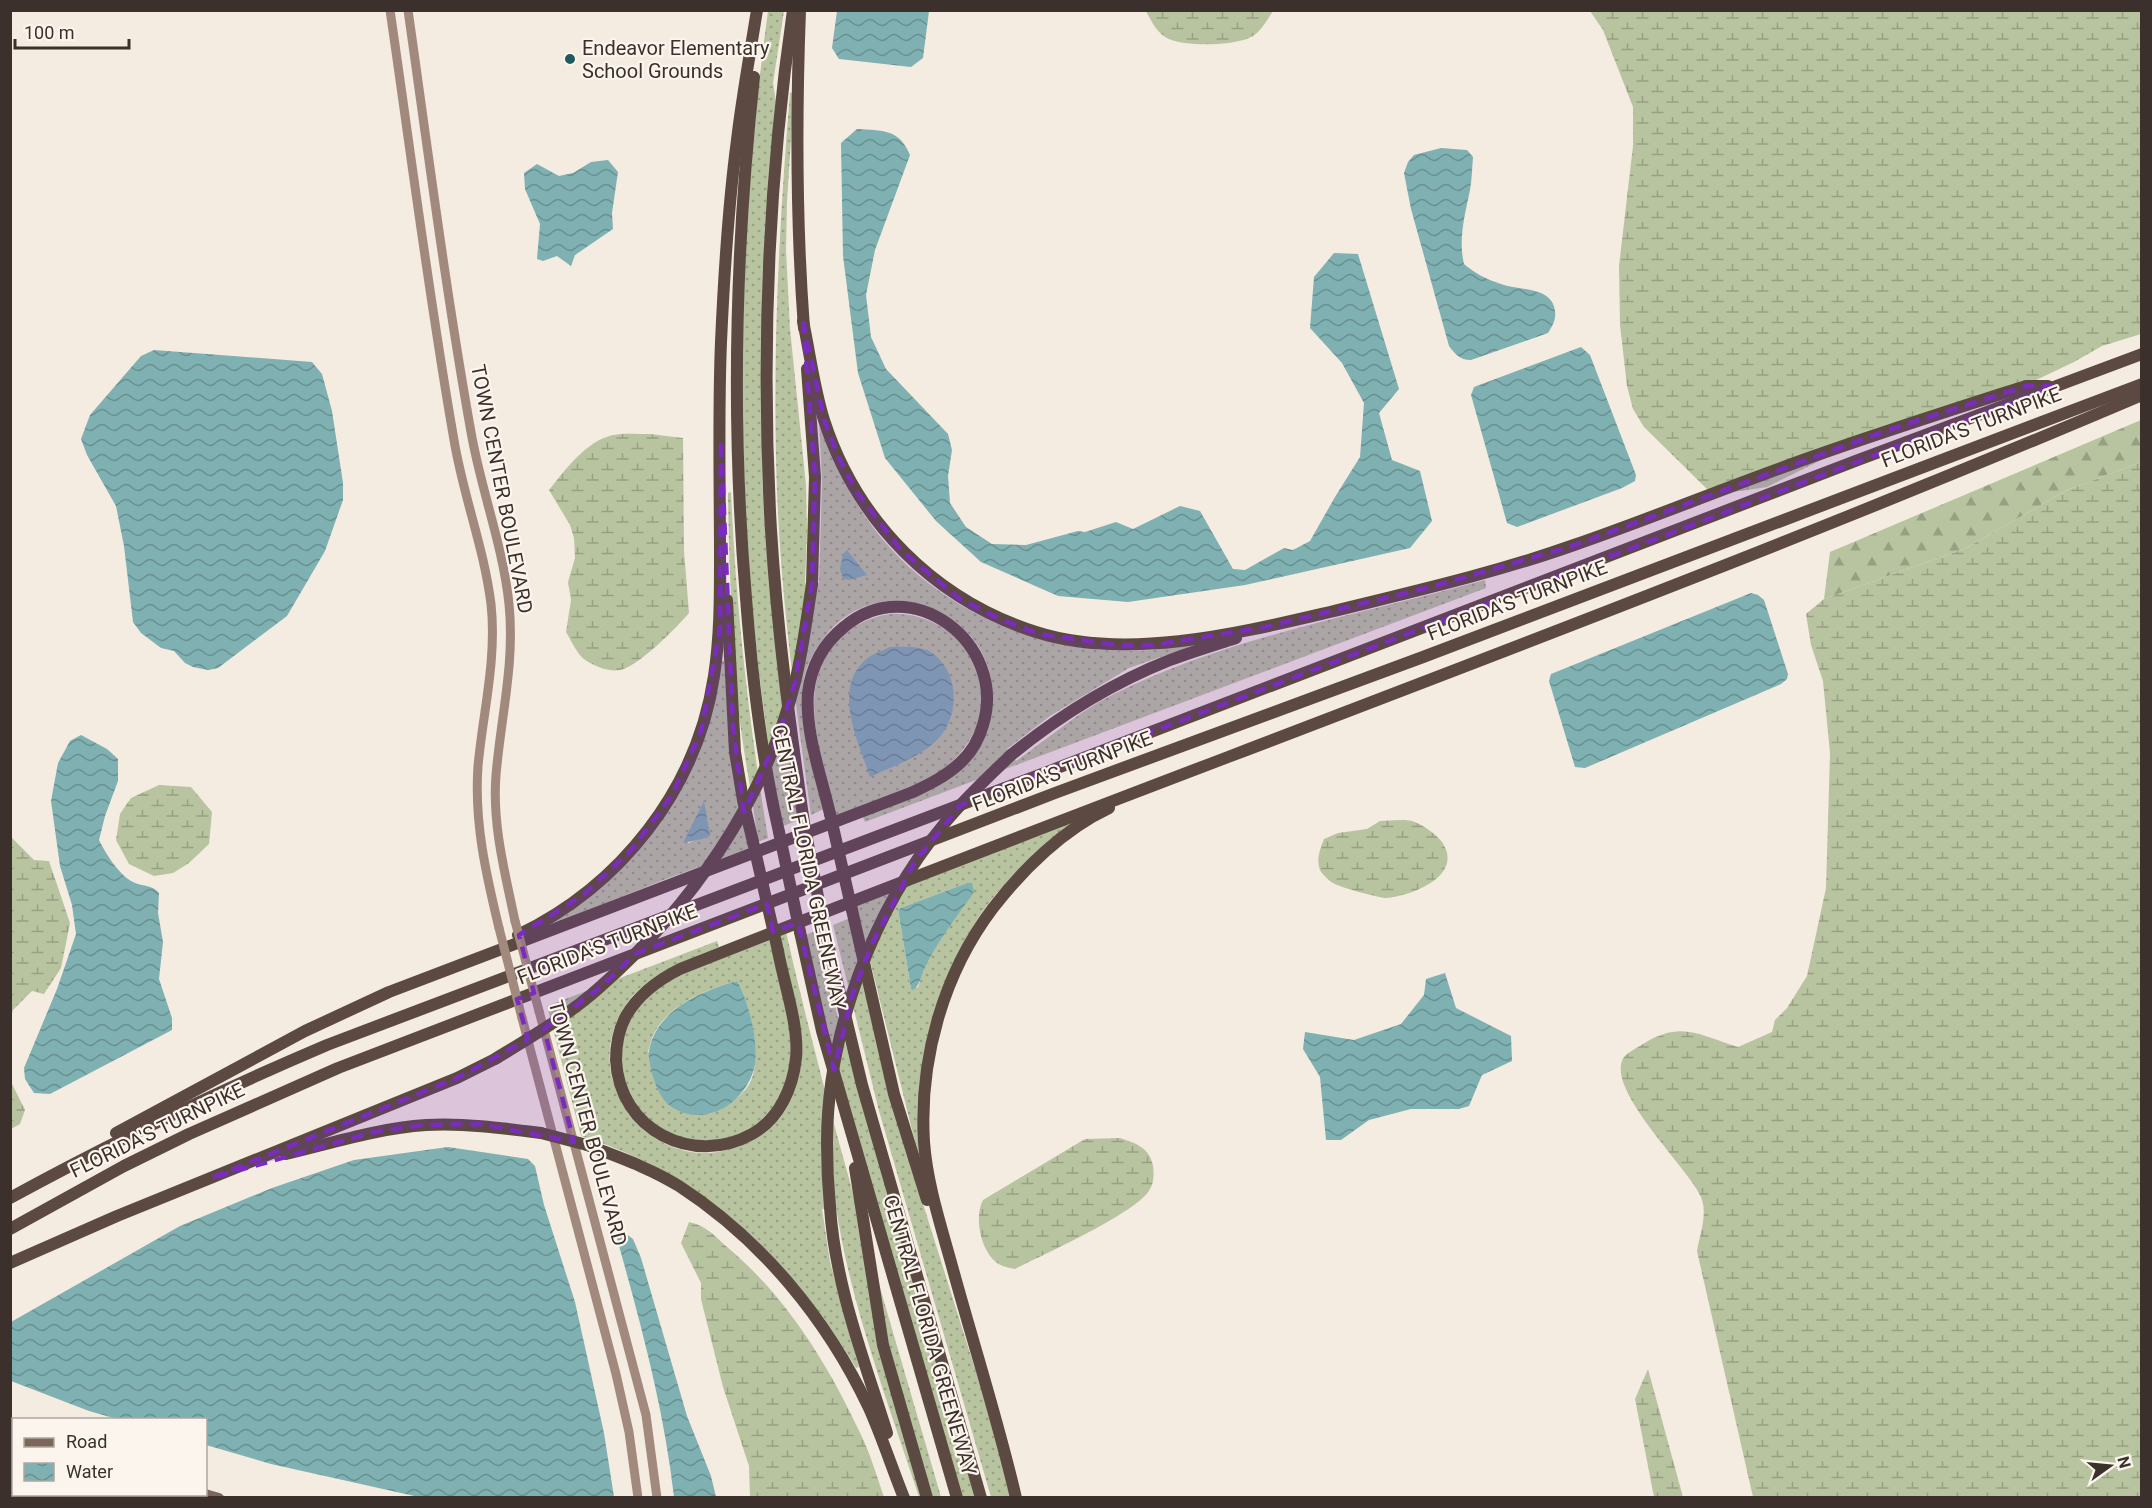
<svg xmlns="http://www.w3.org/2000/svg" width="2152" height="1508" font-family="Roboto,sans-serif">
  <style>
    .grass { fill: url(#grass-dots); fill-rule: evenodd }
    .forest { fill: url(#forest-firs) }
    .wetland { fill: url(#wetland-marsh) }
    .water { fill: url(#water-waves) }
    .lines { fill: none; stroke-linecap: round; stroke-linejoin: round }
    .secondary { stroke: #a18a7d; stroke-width: 9 }
    .primary { stroke: #7d675c; stroke-width: 10 }
    .highway { stroke: #5c4a42; stroke-width: 12 }
    .secondary-bridge { stroke: #a18a7d; stroke-width: 9 }
    .highway-bridge { stroke: #5c4a42; stroke-width: 12 }
    .marked { fill: #7b2cbf; fill-opacity: 0.2; stroke: #7b2cbf; stroke-width: 4.5; stroke-dasharray: 12 8; stroke-linejoin: round }
    .poi-dot { fill: #1f5a5e; stroke: #fbf5ee; stroke-width: 2 }
    .labels { text-anchor: middle; dominant-baseline: central; stroke-width: 4.5; stroke-linejoin: round; paint-order: stroke }
    .poi-label { font-size: 20px; fill: #3b302b; stroke: #fbf5ee; text-anchor: start }
    .street-label { font-size: 20px; fill: #3b302b; stroke: #fbf5ee }
  </style>
  <defs>
    <pattern id="grass-dots" width="8" height="8" patternUnits="userSpaceOnUse" patternTransform="scale(1.5)"><rect width="8" height="8" fill="#b8c4a0"/><path d="M2 2h.1M6 6h.1" fill="none" stroke="#97a083" stroke-width="1.8" stroke-linecap="round"/></pattern>
    <pattern id="forest-firs" width="22" height="20" patternUnits="userSpaceOnUse" patternTransform="scale(1.5)"><rect width="22" height="20" fill="#b8c4a0"/><path d="M5 1l3.5 6h-7zM16 11l3.5 6h-7z" fill="#97a083"/></pattern>
    <pattern id="wetland-marsh" width="20" height="14" patternUnits="userSpaceOnUse" patternTransform="scale(1.5)"><rect width="20" height="14" fill="#b8c4a0"/><path d="M1 5h8M5 5V1M11 12h8M15 12V8" fill="none" stroke="#97a083"/></pattern>
    <pattern id="water-waves" width="16" height="10" patternUnits="userSpaceOnUse" patternTransform="scale(1.5)"><rect width="16" height="10" fill="#7fb0b2"/><path d="M0 5q4-4 8 0t8 0" fill="none" stroke="#699091"/></pattern>
  </defs>
  <rect width="100%" height="100%" fill="#f4ebe1"/>
  <g class="grass">
    <path d="M768,11H784L773,83L776,102L766,543L787,753L798,820L781,827C766,733 753,638 747,544C736,366 744,187 768,11Z"/>
    <path d="M794,92L787,202L786,250L790,329L806,485L807,533L805,583H819L822,482L819,421C829,451 842,480 859,507C917,600 1026,652 1133,651C1155,651 1178,645 1200,643L1129,668L1050,716L1007,749L1016,761C1049,738 1078,712 1114,694C1228,637 1362,614 1485,580L1486,588L865,822L862,815L919,794L987,730C1023,623 882,552 821,642C811,656 804,670 803,688C799,728 815,771 824,809L811,815C796,707 781,599 777,491C772,357 779,225 790,93Z"/>
    <path d="M731,492C736,609 749,723 768,838L758,842C753,799 744,757 739,714C732,641 729,567 728,493Z"/>
    <path d="M890,614C936,611 978,646 982,692C984,717 972,741 955,759C928,788 872,801 836,816C823,760 793,688 838,640C853,625 870,617 890,614Z"/>
    <path d="M722,661H724L729,729L750,848L666,879L551,925V922L635,854L669,809L704,739L715,699ZM703,803L707,829L705,839L700,838L687,844Z"/>
    <path d="M1081,816C1056,838 1027,860 1005,884C978,912 960,947 945,982L920,1159L911,1126L856,904ZM967,883L924,970L918,987L911,989L898,909Z"/>
    <path d="M850,918L913,1172L987,1407L1011,1497H991L879,1111L833,925Z"/>
    <path d="M819,930L836,1011L975,1497H955L802,936Z"/>
    <path d="M786,932C829,1122 887,1310 941,1497H919C888,1402 851,1307 836,1207L822,1209L830,1262L859,1367L856,1368C790,1258 706,1176 581,1136L547,1006L717,941L719,947C688,959 647,975 627,1003C564,1095 686,1206 768,1125C791,1102 800,1086 802,1053L780,934Z"/>
    <path d="M769,938C778,976 793,1019 790,1059C781,1172 619,1164 622,1055C622,1032 633,1009 650,994C678,970 734,953 769,938ZM737,981C751,1003 764,1064 748,1086C738,1100 726,1106 710,1114L648,1052C650,1045 652,1036 656,1030C672,1003 708,989 737,981Z"/>
  </g>
  <path class="forest" d="M2141,420V462L2067,490L1966,548L1824,599L1830,552Z"/>
  <g class="wetland">
    <path d="M1146,11H1273C1267,20 1262,30 1253,36C1237,46 1186,47 1169,39C1157,34 1152,22 1146,11Z"/>
    <path d="M1590,11H2141V334L2102,346L2074,362L2030,383L1888,427L1767,487L1720,494L1708,490L1644,427L1633,409L1627,386L1620,325L1619,266L1633,146V107L1603,30Z"/>
    <path d="M650,434L683,438L684,551L689,613C677,627 638,667 620,670C609,672 593,666 584,659C577,654 571,640 566,632L571,600L568,582L575,558L574,538L570,525L549,490C565,470 586,441 613,435C624,433 638,434 650,434Z"/>
    <path d="M2141,462V1497H1753L1697,1251C1700,1233 1708,1214 1701,1197C1689,1168 1603,1088 1624,1057C1628,1052 1637,1048 1643,1044C1681,1020 1699,1035 1738,1047L1772,1032L1775,1020L1787,1008L1807,976L1826,888L1830,753L1823,681L1811,645L1806,614L1824,599L1966,548L2067,490Z"/>
    <path d="M159,785L191,787L212,812L209,844L189,863L173,873L154,876L129,864L116,840L120,814L131,798Z"/>
    <path d="M1380,821C1389,821 1403,819 1412,821C1422,824 1436,834 1442,842C1465,876 1411,896 1386,898C1380,898 1338,887 1333,883C1329,881 1322,874 1320,870C1316,859 1320,849 1324,839L1338,833L1367,829Z"/>
    <path d="M11,837L34,860L49,861L70,923L61,968L44,994L32,991L13,1010L11,1017Z"/>
    <path d="M10,1080L25,1110L20,1124L11,1129Z"/>
    <path d="M1120,1138C1136,1143 1150,1148 1153,1166C1154,1173 1154,1183 1150,1189C1139,1212 1042,1255 1015,1269C1009,1268 1001,1266 997,1263C980,1250 974,1217 983,1200L1085,1139Z"/>
    <path d="M689,1222C705,1225 715,1236 727,1247C787,1297 829,1366 862,1437C871,1456 877,1477 884,1497H750L749,1466L723,1387L701,1299V1283L681,1243Z"/>
    <path d="M1648,1369L1683,1497H1654L1635,1399Z"/>
  </g>
  <g class="water">
    <path d="M837,11H929L923,58L911,67L839,59L832,48Z"/>
    <path d="M857,129C882,131 899,128 910,155L875,250L866,295L871,337L886,369L948,434L952,450L948,476L950,503L966,527L992,544L1026,545L1078,531L1085,532L1116,522L1133,529L1180,506L1200,511L1233,569L1245,570L1284,548L1293,550L1310,541L1335,497L1360,457L1364,403L1342,363L1310,328L1314,277L1334,253L1358,254L1399,389L1379,413L1392,460L1420,471L1432,521L1410,548L1245,585L1128,602L1058,596L981,562L936,521L885,458L858,373L843,256L841,143Z"/>
    <path d="M1441,148L1467,150L1473,157C1472,168 1472,179 1470,190C1465,214 1458,240 1464,264C1474,273 1488,280 1501,284C1519,291 1552,286 1555,311C1556,320 1553,325 1548,333L1471,360C1460,360 1455,354 1449,346L1411,209L1404,173L1408,162L1414,155Z"/>
    <path d="M608,160L618,172L612,213L613,229L575,255L571,266L557,256L543,261L537,259L540,224L525,189L524,173L537,164L559,176L573,173L591,162Z"/>
    <path d="M1581,347L1590,355L1636,475L1635,481L1622,488L1517,527L1507,523L1471,395L1474,387Z"/>
    <path d="M154,350L312,362L322,374L332,411L343,483V500L325,551L287,616L218,668L208,670L193,667L185,663L174,651L161,648L141,633L133,622L124,546L116,506L87,455L81,439L90,415L141,356Z"/>
    <path d="M847,550L867,575L849,580L843,578L840,569L843,554Z"/>
    <path d="M1751,593L1758,595L1764,600L1788,674L1787,679L1781,684L1585,768L1575,767L1549,681L1551,674Z"/>
    <path d="M890,647C905,647 923,645 935,655C961,677 959,720 935,742C917,758 891,767 870,777C858,740 830,686 869,657C875,653 884,650 890,647Z"/>
    <path d="M81,735L107,749L118,759V781L105,816L99,840C106,854 119,875 133,882C142,887 152,884 159,893L158,913L163,942L159,979L172,1018V1030L50,1094L34,1093L25,1079L24,1068L57,989L76,934L72,905L60,866L51,801L58,763L70,741Z"/>
    <path d="M704,801L710,835L707,838L683,843Z"/>
    <path d="M967,883H972L974,892C956,918 937,941 924,970C921,977 920,985 913,990L911,989L898,909Z"/>
    <path d="M1445,973L1456,1008L1511,1036L1512,1061L1482,1075L1469,1106L1459,1109H1411L1369,1120L1341,1140H1326L1320,1077L1303,1049L1305,1032L1354,1040L1401,1024L1424,995L1426,979Z"/>
    <path d="M737,981C749,1000 760,1047 754,1069C744,1105 702,1130 669,1105C660,1098 653,1079 651,1069C650,1063 648,1056 649,1051C656,1010 701,991 737,981Z"/>
    <path d="M448,1147L528,1159L535,1166L544,1205L575,1302L604,1433L614,1497H419L271,1464L206,1445V1420L117,1419L89,1411L11,1381V1322L180,1226L272,1188L354,1160Z"/>
    <path d="M625,1233L633,1239L641,1258L687,1416L711,1476L716,1497H674C664,1408 640,1321 616,1235Z"/>
  </g>
  <g class="lines">
    <g class="secondary">
      <path d="M390,10C411,154 429,298 454,440C463,495 484,548 491,604C497,659 483,712 478,766C474,822 486,874 499,928"/>
      <path d="M408,10C428,151 446,292 471,432C481,490 503,546 509,604C515,663 501,716 496,775C492,824 505,873 515,921"/>
      <path d="M539,1011L646,1415L657,1498"/>
      <path d="M522,1018L616,1374L629,1432L638,1498"/>
    </g>
    <g class="primary">
      <path d="M10,1448L14,1449"/>
      <path d="M10,1464L14,1465"/>
      <path d="M136,1494L148,1498"/>
      <path d="M205,1494L219,1498"/>
    </g>
    <g class="highway">
      <path d="M793,10C768,182 761,357 771,530C777,629 790,726 804,823"/>
      <path d="M800,10C796,116 796,222 804,328"/>
      <path d="M754,77C735,251 731,425 746,598C752,677 761,755 779,832"/>
      <path d="M803,321C810,354 814,388 824,420C857,522 935,600 1036,632C1127,661 1240,633 1330,612C1411,592 1495,573 1574,545C1647,520 1719,490 1792,464C1869,436 1948,411 2026,386H2048"/>
      <path d="M807,369L815,477L812,584"/>
      <path d="M727,600L735,752L743,800L753,842"/>
      <path d="M1011,755C1059,716 1112,683 1170,660C1191,652 1214,645 1236,638"/>
      <path d="M852,910L894,1094L927,1200"/>
      <path d="M823,923L862,1085L981,1498"/>
      <path d="M800,932L822,1031L957,1498"/>
      <path d="M518,935C620,886 697,790 714,676C720,637 720,599 720,560C720,487 718,414 721,342C724,275 728,207 737,140C742,97 750,54 757,10"/>
      <path d="M778,951C784,984 799,1025 796,1058C793,1088 779,1119 752,1134C693,1167 619,1130 616,1060C616,1046 619,1029 626,1016C638,995 658,980 680,969C1166,776 1660,600 2142,395"/>
      <path d="M116,1133L305,1031L389,992L913,792C930,784 946,776 960,763C971,753 979,739 983,725C1008,643 911,570 844,627C823,644 811,667 808,693C805,733 821,775 830,814"/>
      <path d="M587,1145C618,1157 650,1168 679,1186C762,1240 827,1319 869,1408C882,1437 892,1468 904,1498"/>
      <path d="M286,1154C332,1143 379,1128 426,1125C465,1123 502,1128 541,1133"/>
      <path d="M855,1168L883,1345L927,1498"/>
      <path d="M10,1198C114,1141 219,1091 327,1045L1047,772L1858,460L2142,354"/>
      <path d="M830,1207C835,1285 864,1359 887,1433"/>
      <path d="M10,1229L124,1166L189,1134L338,1068L1055,793L1423,657L2142,384"/>
      <path d="M10,1263L117,1216L457,1078L495,1059"/>
      <path d="M1016,1498C998,1420 973,1343 952,1266C941,1226 927,1184 924,1142C919,1060 943,974 993,908C1023,869 1064,829 1109,808"/>
    </g>
    <g class="secondary-bridge">
      <path d="M515,921L539,1011"/>
      <path d="M499,928L522,1018"/>
    </g>
    <g class="highway-bridge">
      <path d="M830,814L852,910"/>
      <path d="M804,823L823,923"/>
      <path d="M779,832L800,932"/>
      <path d="M753,842L778,951"/>
      <path d="M495,1059C531,1037 569,1015 600,987C690,908 766,800 795,682C803,650 807,616 812,584"/>
      <path d="M541,1133L587,1145"/>
      <path d="M830,1207C828,1186 827,1165 827,1143C827,1033 873,909 944,824C964,799 988,777 1011,755"/>
    </g>
  </g>
  <path class="marked" d="M803,321L824,419L838,456L857,492L901,550L960,599L998,618L1039,634L1118,645H1153L1265,627L1434,586L1572,546L1885,431L2026,386H2056L961,805L915,862L872,944L853,993L834,1070L798,923L773,932L767,904L635,954L600,988L544,1029L574,1142L479,1124L425,1125L379,1131L211,1178L457,1078L528,1039L517,999L534,993L519,935L583,895L630,851L672,795L701,731L720,628L721,440L733,725L744,812L779,734L795,682L812,584L815,477Z"/>
  <circle class="poi-dot" cx="570" cy="59" r="6"/>
  <g class="labels">
    <g class="poi-label">
      <text x="582" y="48">Endeavor Elementary<tspan x="582" dy="23">School Grounds</tspan></text>
    </g>
    <g class="street-label">
      <text transform="translate(1971 427) rotate(-21)">FLORIDA'S TURNPIKE</text>
      <text transform="translate(502 489) rotate(79)">TOWN CENTER BOULEVARD</text>
      <text transform="translate(1517 600) rotate(-21)">FLORIDA'S TURNPIKE</text>
      <text transform="translate(1062 771) rotate(-21)">FLORIDA'S TURNPIKE</text>
      <text transform="translate(809 867) rotate(78)">CENTRAL FLORIDA GREENEWAY</text>
      <text transform="translate(607 944) rotate(-21)">FLORIDA'S TURNPIKE</text>
      <text transform="translate(588 1123) rotate(75)">TOWN CENTER BOULEVARD</text>
      <text transform="translate(157 1130) rotate(-26)">FLORIDA'S TURNPIKE</text>
      <text transform="translate(930 1335) rotate(74)">CENTRAL FLORIDA GREENEWAY</text>
    </g>
  </g>
  <rect width="2152" height="1508" fill="none" stroke="#3b302b" stroke-width="24"/>
  <rect x="12" y="1418" width="195" height="78" fill="#fbf5ee" stroke="#aea6a0" stroke-width="1.5"/>
  <rect x="24" y="1438" width="30" height="9" fill="#7d675c" stroke="#aea6a0" stroke-width="1.5"/>
  <text x="66" y="1448" font-size="18" fill="#3b302b">Road</text>
  <rect x="24" y="1463" width="30" height="18" fill="url(#water-waves)" stroke="#aea6a0" stroke-width="1.5"/>
  <text x="66" y="1478" font-size="18" fill="#3b302b">Water</text>
  <g transform="translate(2110 1466) rotate(75)" stroke="#fbf5ee" stroke-width="4.5" paint-order="stroke">
  <path d="M0-4.5L10 22L0 15L-10 22Z" fill="#3b302b"/>
  <text y="-9" font-size="16" font-weight="bold" text-anchor="middle" fill="#3b302b">N</text>
  </g>
  <path d="M15 39v9h114v-9" fill="none" stroke="#3b302b" stroke-width="3"/>
  <text x="24" y="39" font-size="18" fill="#3b302b" stroke="#fbf5ee" stroke-width="4.5" paint-order="stroke">100 m</text>
</svg>
